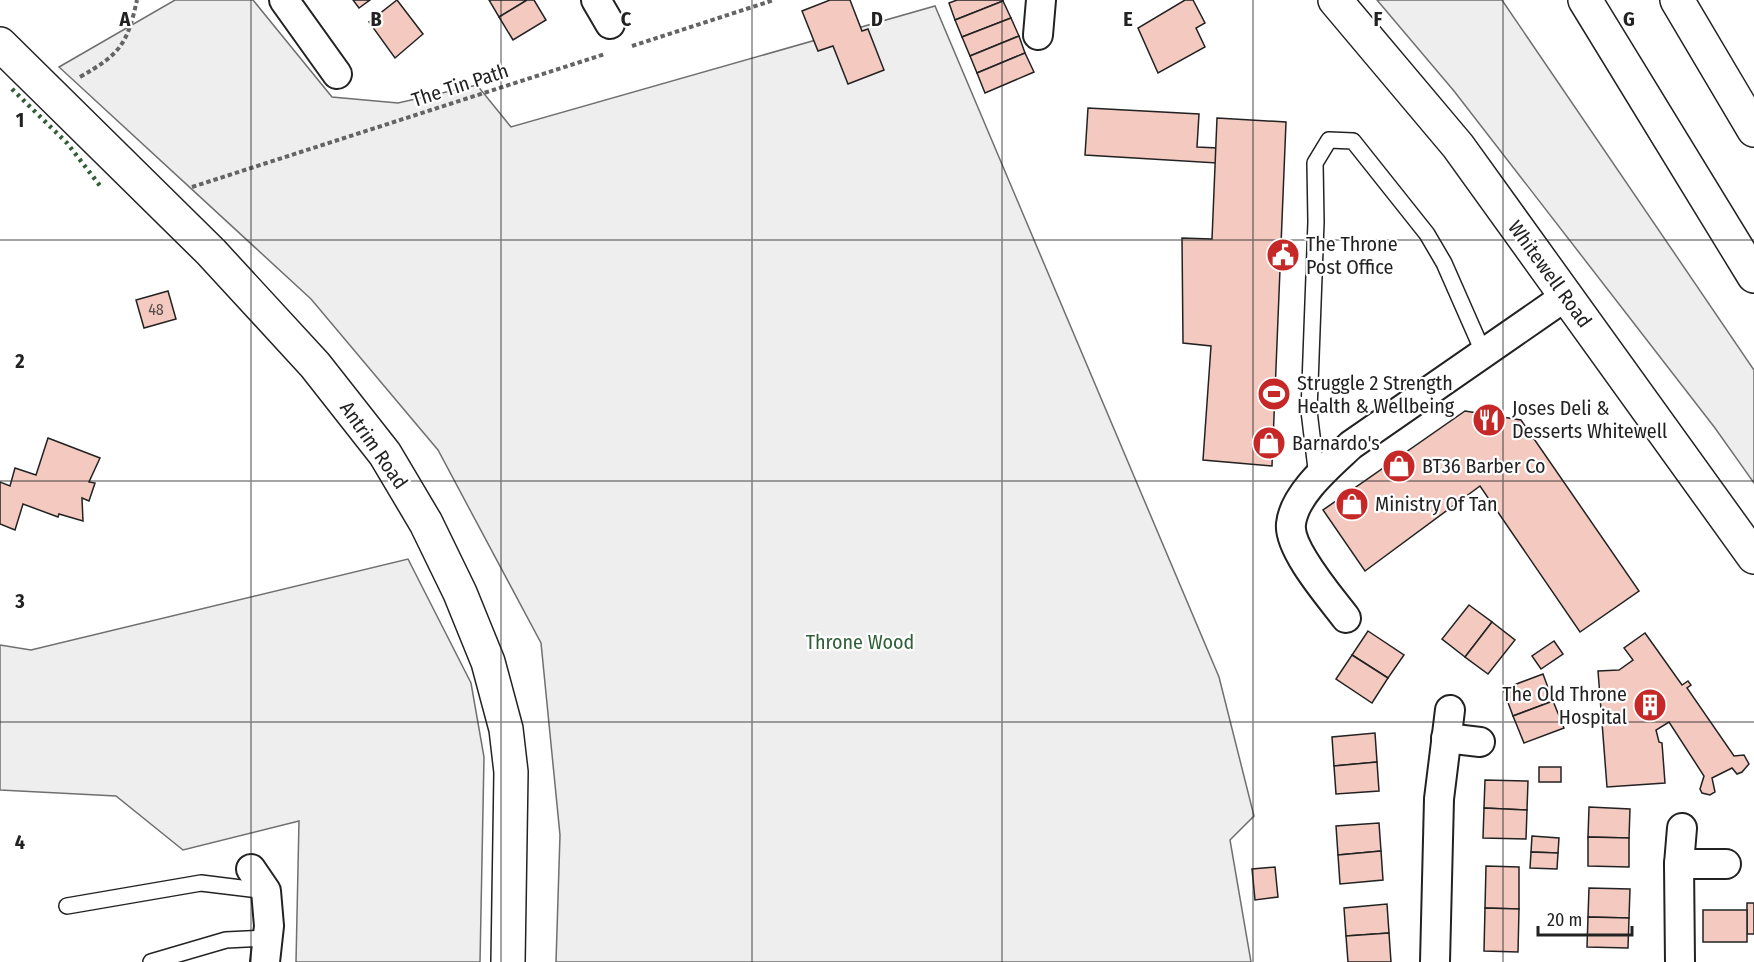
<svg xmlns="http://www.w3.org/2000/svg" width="1754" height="962" font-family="'Fira Sans Condensed',sans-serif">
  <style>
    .green { fill: #eee; stroke: #6f6f6f; stroke-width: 1.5 }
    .building { fill: #f3c9c0; stroke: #222; stroke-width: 1.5 }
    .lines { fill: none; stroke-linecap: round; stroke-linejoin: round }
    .lane-casing { stroke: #222; stroke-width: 18 }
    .street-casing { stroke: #222; stroke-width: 32 }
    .secondary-casing { stroke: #222; stroke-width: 36 }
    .primary-casing { stroke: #222; stroke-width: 36 }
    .highway-casing { stroke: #222; stroke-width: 36 }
    .path { stroke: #646464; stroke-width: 4; stroke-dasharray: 4.5 3; stroke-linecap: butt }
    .lane { stroke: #fff; stroke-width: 15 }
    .street { stroke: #fff; stroke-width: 28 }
    .secondary { stroke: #fff; stroke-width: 33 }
    .primary { stroke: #fff; stroke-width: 33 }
    .highway { stroke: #fff; stroke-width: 33 }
    .hedge { stroke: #2f5e38; stroke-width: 4.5; stroke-dasharray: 3 4.5; stroke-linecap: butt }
    .grid { fill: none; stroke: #222; stroke-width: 1.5; stroke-opacity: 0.55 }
    .labels { text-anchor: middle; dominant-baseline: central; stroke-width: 4.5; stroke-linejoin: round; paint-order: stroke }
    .number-label { font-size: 16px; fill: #564c4a }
    .street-label { font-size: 20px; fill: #222; stroke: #fff }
    .poi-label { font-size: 20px; fill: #222; stroke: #fff; text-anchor: start }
    .park-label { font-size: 20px; fill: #2f5e38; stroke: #fff }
    .grid-label { font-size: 20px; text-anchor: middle; font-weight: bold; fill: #222; stroke: #fff; stroke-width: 4.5; stroke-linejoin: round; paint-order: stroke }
  </style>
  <rect width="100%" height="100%" fill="#fff"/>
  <g class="green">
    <path d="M175,0H253L332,97L398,103L477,85L511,127L935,6L1219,677L1254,816L1230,840L1251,962H556L560,835L541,643L438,450L311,299L59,67Z"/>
    <path d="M1377,0H1502L1754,370V483L1715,428L1454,91Z"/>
    <path d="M408,559L471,683L484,757L480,962H296L299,821L183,850L116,796L0,790V645L31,650Z"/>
  </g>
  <g class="building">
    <path d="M353,0H370L359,8Z"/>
    <path d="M397,0L423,34L395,58L369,22Z"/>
    <path d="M489,0H527L499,17Z"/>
    <path d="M527,0H534L546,20L513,40L499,17Z"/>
    <path d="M830,0H850L862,31L868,29L884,70L848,84L833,46L818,51L802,11Z"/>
    <path d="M957,0H1003V1L955,20L949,3Z"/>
    <path d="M1185,0H1193L1205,23L1196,28L1205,47L1158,73L1138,28Z"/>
    <path d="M1003,1L1011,18L962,37L955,20Z"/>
    <path d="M1011,18L1019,36L970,56L962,37Z"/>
    <path d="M1019,36L1025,53L977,73L970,56Z"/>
    <path d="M1025,53L1034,72L985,93L977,73Z"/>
    <path d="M1088,108L1199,114L1197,147L1218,148L1217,163L1085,155Z"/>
    <path d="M1217,118L1286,122L1272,466L1203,460L1211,346L1183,343L1182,238L1212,239Z"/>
    <path d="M168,291L176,319L144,328L136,300Z"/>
    <path d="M1465,411L1521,420L1639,591L1580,632L1480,486L1365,571L1323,510Z"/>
    <path d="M48,438L100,458L89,482L95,483L89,501L82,498L83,521L59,514L58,517L23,504L15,530L0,524V482L10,486L15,468L36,475Z"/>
    <path d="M1469,605L1492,622L1465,657L1442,639Z"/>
    <path d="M1492,622L1515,640L1488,674L1465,657Z"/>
    <path d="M1368,631L1404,655L1388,678L1352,655Z"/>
    <path d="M1645,633L1682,685L1688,681L1691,685L1687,688L1734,756L1744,755L1749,764L1742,772L1737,774L1732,768L1712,778L1715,792L1710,795L1702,793L1700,789L1704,776L1669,722L1656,730L1659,742L1662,743L1665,783L1607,787L1598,671L1619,670L1633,660L1624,648Z"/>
    <path d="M1554,641L1563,654L1541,669L1532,656Z"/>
    <path d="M1352,655L1388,678L1372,703L1336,679Z"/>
    <path d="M1543,674L1553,701L1513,716L1503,689Z"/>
    <path d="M1553,701L1564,728L1524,743L1513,716Z"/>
    <path d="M1375,733L1377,762L1334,766L1332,737Z"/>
    <path d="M1377,762L1379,791L1336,794L1334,766Z"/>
    <rect x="1539" y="767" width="22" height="15"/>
    <path d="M1485,780L1528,781L1527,810L1484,808Z"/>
    <path d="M1589,807L1630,809L1629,838L1588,837Z"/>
    <path d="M1484,808L1527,810L1526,839L1483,838Z"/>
    <path d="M1379,823L1381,851L1338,855L1336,826Z"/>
    <path d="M1532,836L1559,838L1558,853L1531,852Z"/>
    <path d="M1588,837L1629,838V867L1588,866Z"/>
    <path d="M1381,851L1383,880L1340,884L1338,855Z"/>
    <path d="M1531,852L1558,853L1557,869L1530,868Z"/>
    <path d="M1486,866L1519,867V909L1485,908Z"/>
    <path d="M1275,867L1278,897L1255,900L1252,869Z"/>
    <path d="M1589,888L1630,889L1629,918L1588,917Z"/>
    <rect x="1747" y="903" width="7" height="31"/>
    <path d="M1387,904L1389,933L1346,936L1344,908Z"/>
    <path d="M1485,908L1519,909L1518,952L1484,951Z"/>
    <rect x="1703" y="910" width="44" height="32"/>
    <path d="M1588,917L1629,918L1628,948L1587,947Z"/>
    <path d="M1389,933L1391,962H1348L1346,936Z"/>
  </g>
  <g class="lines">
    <g class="lane-casing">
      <g id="lane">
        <path d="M1317,477L1309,411L1316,222L1315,163L1329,140L1353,141L1427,234L1444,263L1484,354"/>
        <path d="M67,906L201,883L266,891"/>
        <path d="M151,962L226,940L268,938"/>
      </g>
    </g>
    <g class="street-casing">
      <g id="street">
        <path d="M284,0L337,74"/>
        <path d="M596,0L610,24"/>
        <path d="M1038,35L1041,0"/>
        <path d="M1346,618C1331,598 1288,549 1291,524C1294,494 1331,464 1351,445L1566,296"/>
        <path d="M1446,738L1480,742"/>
        <path d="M1679,864H1726"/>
        <path d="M251,869L266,891L269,926L265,962"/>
        <path d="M1435,962L1439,799L1450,710"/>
        <path d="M1680,962L1679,864L1682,828"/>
      </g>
    </g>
    <g class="secondary-casing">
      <path id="secondary" d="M1335,0L1458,146L1754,557"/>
    </g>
    <g class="primary-casing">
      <path id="primary" d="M0,44L211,252L315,365L385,454L426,523L460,593L488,662L506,729L511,772L508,962"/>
    </g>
    <g class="highway-casing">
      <g id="highway">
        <path d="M1585,0L1754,276"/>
        <path d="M1677,0L1754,130"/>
      </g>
    </g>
    <g class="path">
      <path d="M632,46L774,0"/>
      <path d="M80,77C120,54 127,45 137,0"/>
      <path d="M192,187L605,54"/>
    </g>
    <use href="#lane" class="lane"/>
    <use href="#street" class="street"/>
    <use href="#secondary" class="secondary"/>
    <use href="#primary" class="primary"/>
    <use href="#highway" class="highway"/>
    <path class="hedge" d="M12,89L67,143L101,187"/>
  </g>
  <path class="grid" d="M251,0V962M501,0V962M752,0V962M1002,0V962M1253,0V962M1503,0V962M0,240H1754M0,481H1754M0,722H1754"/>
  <defs>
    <g id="civic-disc" transform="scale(1.725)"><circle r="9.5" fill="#c62828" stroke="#fff"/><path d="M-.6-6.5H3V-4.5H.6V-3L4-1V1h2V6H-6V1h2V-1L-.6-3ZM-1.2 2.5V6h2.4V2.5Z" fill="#fff"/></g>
    <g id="stadium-disc" transform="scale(1.725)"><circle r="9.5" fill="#c62828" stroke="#fff"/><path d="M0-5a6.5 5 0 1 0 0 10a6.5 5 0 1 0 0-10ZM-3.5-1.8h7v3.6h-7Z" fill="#fff"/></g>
    <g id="restaurant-disc" transform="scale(1.725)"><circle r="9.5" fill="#c62828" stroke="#fff"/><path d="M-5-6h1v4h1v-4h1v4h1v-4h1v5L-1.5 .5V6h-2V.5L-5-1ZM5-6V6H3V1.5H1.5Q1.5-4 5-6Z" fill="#fff"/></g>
    <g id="shop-disc" transform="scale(1.725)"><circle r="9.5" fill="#c62828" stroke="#fff"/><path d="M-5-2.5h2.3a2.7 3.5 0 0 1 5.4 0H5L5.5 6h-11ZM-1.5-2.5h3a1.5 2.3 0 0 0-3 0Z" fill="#fff"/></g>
    <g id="building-disc" transform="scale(1.725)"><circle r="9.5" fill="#c62828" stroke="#fff"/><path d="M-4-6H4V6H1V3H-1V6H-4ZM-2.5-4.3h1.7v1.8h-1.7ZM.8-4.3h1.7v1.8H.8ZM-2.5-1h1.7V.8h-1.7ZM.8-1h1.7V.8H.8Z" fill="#fff"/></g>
  </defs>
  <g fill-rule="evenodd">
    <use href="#civic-disc" x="1283" y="255"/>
    <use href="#stadium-disc" x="1274" y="394"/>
    <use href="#restaurant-disc" x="1489" y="420"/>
    <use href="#shop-disc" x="1269" y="443"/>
    <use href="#shop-disc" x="1399" y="466"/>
    <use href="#shop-disc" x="1352" y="504"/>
    <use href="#building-disc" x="1650" y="705"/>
  </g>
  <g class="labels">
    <g class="number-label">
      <text x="156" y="309">48</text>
    </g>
    <g class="street-label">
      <text transform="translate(460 85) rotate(-18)">The Tin Path</text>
      <text transform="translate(1550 274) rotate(54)">Whitewell Road</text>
      <text transform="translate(374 445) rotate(55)">Antrim Road</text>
    </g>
    <g class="poi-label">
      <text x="1306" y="244">The Throne<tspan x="1306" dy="23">Post Office</tspan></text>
      <text x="1297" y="383">Struggle 2 Strength<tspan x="1297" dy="23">Health &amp; Wellbeing</tspan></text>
      <text x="1512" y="408">Joses Deli &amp;<tspan x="1512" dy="23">Desserts Whitewell</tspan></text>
      <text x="1292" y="443">Barnardo's</text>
      <text x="1422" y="466">BT36 Barber Co</text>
      <text x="1375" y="504">Ministry Of Tan</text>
      <text x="1627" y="694" text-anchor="end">The Old Throne<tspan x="1627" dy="23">Hospital</tspan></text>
    </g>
    <g class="park-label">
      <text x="860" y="642">Throne Wood</text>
    </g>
  </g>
  <g class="grid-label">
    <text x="125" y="26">A</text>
    <text x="376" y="26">B</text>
    <text x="626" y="26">C</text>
    <text x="877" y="26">D</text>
    <text x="1128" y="26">E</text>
    <text x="1378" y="26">F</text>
    <text x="1629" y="26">G</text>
    <text x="20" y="127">1</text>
    <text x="20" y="368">2</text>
    <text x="20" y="608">3</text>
    <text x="20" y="849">4</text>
  </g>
  <path d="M1538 926v9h94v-9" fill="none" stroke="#222222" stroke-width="3"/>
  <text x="1547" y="926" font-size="18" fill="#222222" stroke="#ffffff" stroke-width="4.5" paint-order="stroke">20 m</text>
</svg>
